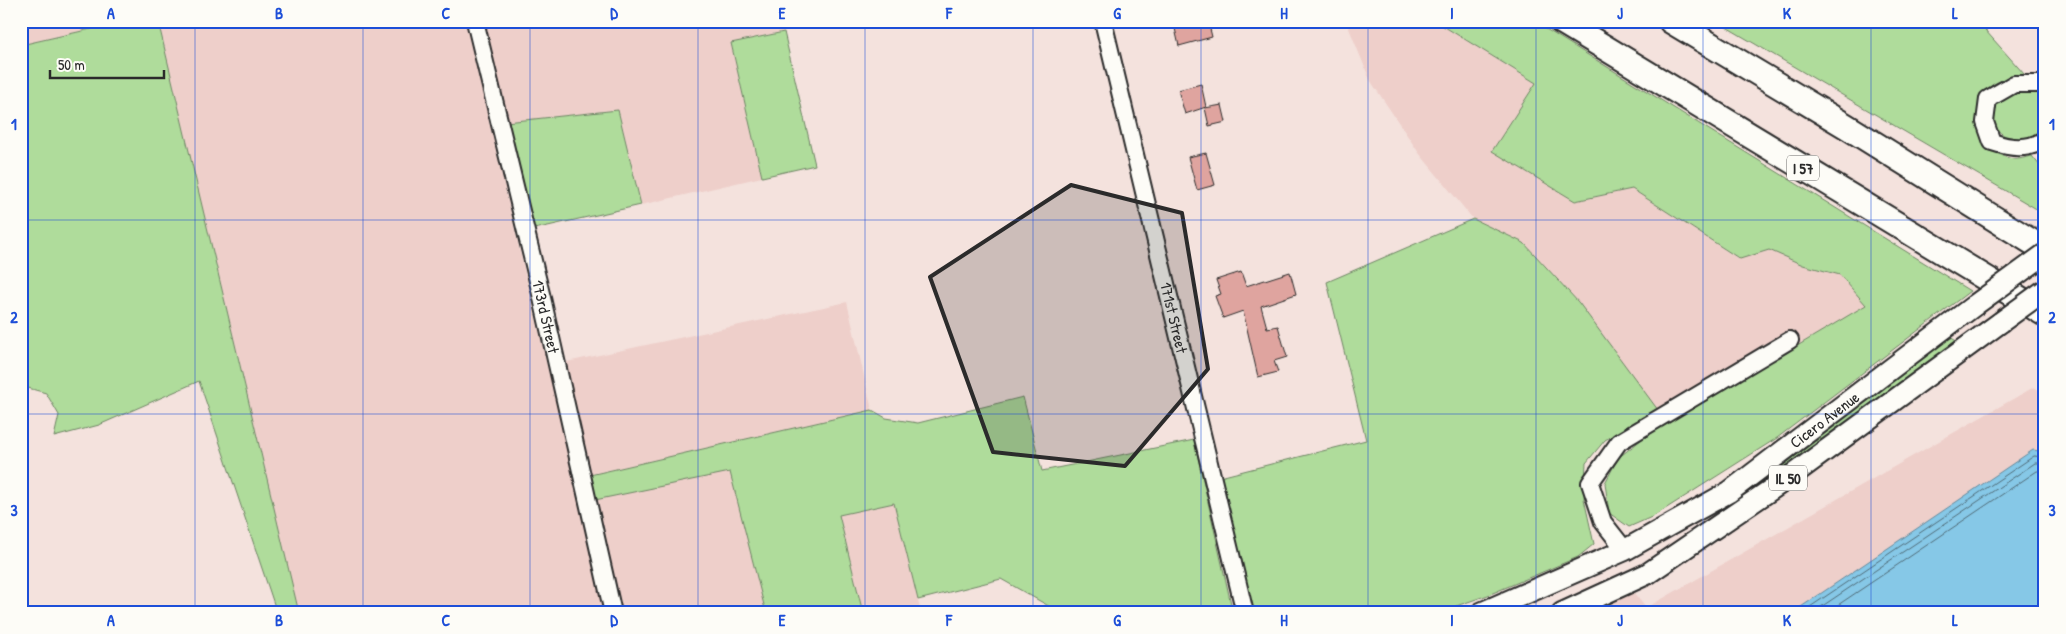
<svg xmlns="http://www.w3.org/2000/svg" width="2066" height="634" font-family="'Patrick Hand',sans-serif">
  <style>
    .built { fill: #eecfca }
    .green { fill: #afdc9b; stroke: #6d8463 }
    .water { fill: #86c8e7; stroke: #62899c }
    .lines { fill: none; stroke-linecap: round; stroke-linejoin: round }
    .shore { stroke: #4f6a76; stroke-width: 1 }
    .building { fill: #dfa49f; stroke: #2b2b2b }
    .minor-casing { stroke: #2b2b2b; stroke-width: 20 }
    .major-casing { stroke: #2b2b2b; stroke-width: 24 }
    .highway-casing { stroke: #2b2b2b; stroke-width: 28 }
    .minor { stroke: #fdfcf7; stroke-width: 16 }
    .major { stroke: #fdfcf7; stroke-width: 20 }
    .highway { stroke: #fdfcf7; stroke-width: 24 }
    .major-bridge-casing { stroke: #2b2b2b; stroke-width: 24; stroke-linecap: butt }
    .major-bridge { stroke: #fdfcf7; stroke-width: 20 }
    .marked { fill: #2b2b2b; fill-opacity: 0.2; stroke: #2b2b2b; stroke-width: 4; stroke-linejoin: round }
    .grid { fill: none; stroke: #1d4ed8; stroke-width: 1; stroke-opacity: 0.55 }
    .labels { text-anchor: middle; dominant-baseline: central; stroke-width: 4.5; stroke-linejoin: round; paint-order: stroke }
    .shield { fill: #fdfcf7; stroke: #6a6a68; stroke-width: 1 }
    .shield-label { font-size: 15px; font-weight: bold; fill: #2b2b2b }
    .street-label { font-size: 16px; fill: #2b2b2b; stroke: #fdfcf7 }
    .neatline { fill: none; stroke: #1d4ed8; stroke-width: 2 }
    .grid-label { font-size: 16px; text-anchor: middle; font-weight: bold; fill: #1d4ed8 }
  </style>
  <rect width="100%" height="100%" fill="#f4e2dd"/>
  <filter id="ink" filterUnits="userSpaceOnUse"><feTurbulence type="fractalNoise" baseFrequency=".02" numOctaves="2"/><feDisplacementMap in="SourceGraphic" scale="10" xChannelSelector="R" yChannelSelector="G"/><feConvolveMatrix kernelMatrix="1 2 1 2 8 2 1 2 1" color-interpolation-filters="sRGB"/></filter>
  <g filter="url(#ink)">
    <g class="built">
      <path d="M21,21H126L21,45Z"/>
      <path d="M158,21H465L581,507L604,613H299Z"/>
      <path d="M482,21H832L731,43L762,177L641,205L618,110L506,122Z"/>
      <path d="M1346,21H1435L1536,83L1575,201L1632,189L1739,259L1769,250L1803,265L1840,275L1867,305L1667,424L1579,303L1524,243L1473,219L1419,153L1370,80Z"/>
      <path d="M847,302L872,410L590,475L562,363Z"/>
      <path d="M2034,387L2045,394V613H1592L1634,593L1646,608Z"/>
      <path d="M730,471L766,613H621L595,500Z"/>
      <path d="M894,503L921,613H863L839,515Z"/>
    </g>
    <g class="green">
      <path d="M126,21H158L299,613H277L199,381L99,425L54,437L59,415L46,393L21,386V45Z"/>
      <path d="M1435,21H1533L1970,291L1777,438L1654,516L1629,527L1609,513L1605,483L1618,458L1646,436L1866,305L1840,275L1803,265L1769,250L1740,259L1632,189L1575,201L1492,151L1536,83Z"/>
      <path d="M1716,21H1977L2025,75C2016,78 2000,79 1992,85C1964,107 1979,153 2013,159C2018,160 2027,157 2032,156L2045,172V214Z"/>
      <path d="M784,32L815,165L762,177L731,43Z"/>
      <path d="M2008,91L2045,92V130C2009,156 1971,121 2008,91Z"/>
      <path d="M618,110L641,205L530,230L506,122Z"/>
      <path d="M1473,219L1524,243L1579,303L1658,410L1605,440L1586,463L1584,499L1594,544L1578,557L1488,595L1436,613H1250L1216,478L1366,440L1327,282Z"/>
      <path d="M1950,337L1958,342L1778,474L1738,500L1736,496Z"/>
      <path d="M1023,397L1042,471L1194,440L1233,613H1061L1001,579L918,600L894,503L839,515L863,613H766L730,472L595,500L590,475L872,410L886,418L918,423Z"/>
    </g>
    <path class="water" d="M2033,450L2045,452V613H1792Z"/>
    <g class="lines">
      <g class="shore">
        <path d="M1801,613L2034,456L2045,457"/>
        <path d="M1812,613L2035,463H2045"/>
        <path d="M1826,613L2037,471H2045"/>
      </g>
    </g>
    <g class="building">
      <path d="M1178,21H1208L1212,37L1179,46L1174,24L1178,23Z"/>
      <path d="M1201,84L1206,107L1185,114L1178,90Z"/>
      <path d="M1222,105L1226,122L1209,126L1205,108Z"/>
      <path d="M1206,153L1215,185L1197,190L1188,157Z"/>
      <path d="M1241,272L1246,286L1290,272L1296,294L1261,306L1267,328L1278,326L1287,357L1274,361L1278,372L1258,377L1243,311L1223,318L1215,296L1221,294L1216,280Z"/>
    </g>
    <g class="lines">
      <g class="minor-casing">
        <g id="minor">
          <path id="s1" d="M475,21L542,298L613,613"/>
          <path id="s2" d="M1103,21L1245,613"/>
          <path d="M2045,84H2014L1988,99L1985,122L1992,142C2010,148 2028,151 2045,139"/>
          <path d="M1625,550L1603,522L1590,483L1619,442L1790,340"/>
        </g>
      </g>
      <g class="major-casing">
        <g id="major">
          <path id="s3" d="M1481,613L1625,550L1729,492L1975,305"/>
          <path d="M1562,613L1647,574L1791,476L2001,322"/>
        </g>
      </g>
      <g class="highway-casing">
        <g id="highway">
          <path d="M1561,21L2045,314"/>
          <path d="M1671,21L1846,126L2045,250"/>
        </g>
      </g>
      <use href="#minor" class="minor"/>
      <use href="#major" class="major"/>
      <use href="#highway" class="highway"/>
      <g class="major-bridge-casing">
        <g id="major-bridge">
          <path d="M1975,305L2045,254"/>
          <path d="M2001,322L2045,290"/>
        </g>
      </g>
      <use href="#major-bridge" class="major-bridge"/>
    </g>
  </g>
  <path class="marked" d="M1071,185L1182,213L1208,369L1125,466L993,452L930,277Z"/>
  <path class="grid" d="M195,21V613M363,21V613M530,21V613M698,21V613M865,21V613M1033,21V613M1201,21V613M1368,21V613M1536,21V613M1703,21V613M1871,21V613M21,220H2045M21,414H2045"/>
  <g class="labels">
    <g class="shield">
      <rect x="1787" y="155.5" width="32" height="25" rx="4"/>
      <rect x="1769" y="465.5" width="38" height="25" rx="4"/>
    </g>
    <g class="shield-label">
      <text x="1803" y="168">I 57</text>
      <text x="1788" y="478">IL 50</text>
    </g>
    <g class="street-label">
      <text stroke="none"><textPath href="#s1" startOffset="304">173rd Street</textPath></text>
      <text stroke="none"><textPath href="#s2" startOffset="305">171st Street</textPath></text>
      <text stroke="none"><textPath href="#s3" startOffset="396">Cicero Avenue</textPath></text>
    </g>
  </g>
  <rect width="2066" height="634" fill="none" stroke="#fdfcf7" stroke-width="55"/>
  <path d="M50 70v8h114v-8" fill="none" stroke="#2b2b2b" stroke-width="2.5"/>
  <text x="58" y="70" font-size="15" fill="#2b2b2b" stroke="#fdfcf7" stroke-width="4" paint-order="stroke">50 m</text>
  <rect x="28" y="28" width="2010" height="578" class="neatline"/>
  <g class="grid-label">
    <text x="111" y="19">A</text>
    <text x="279" y="19">B</text>
    <text x="446" y="19">C</text>
    <text x="614" y="19">D</text>
    <text x="782" y="19">E</text>
    <text x="949" y="19">F</text>
    <text x="1117" y="19">G</text>
    <text x="1284" y="19">H</text>
    <text x="1452" y="19">I</text>
    <text x="1620" y="19">J</text>
    <text x="1787" y="19">K</text>
    <text x="1955" y="19">L</text>
    <text x="14" y="130">1</text>
    <text x="2052" y="130">1</text>
    <text x="14" y="323">2</text>
    <text x="2052" y="323">2</text>
    <text x="14" y="516">3</text>
    <text x="2052" y="516">3</text>
    <text x="111" y="626">A</text>
    <text x="279" y="626">B</text>
    <text x="446" y="626">C</text>
    <text x="614" y="626">D</text>
    <text x="782" y="626">E</text>
    <text x="949" y="626">F</text>
    <text x="1117" y="626">G</text>
    <text x="1284" y="626">H</text>
    <text x="1452" y="626">I</text>
    <text x="1620" y="626">J</text>
    <text x="1787" y="626">K</text>
    <text x="1955" y="626">L</text>
  </g>
</svg>
